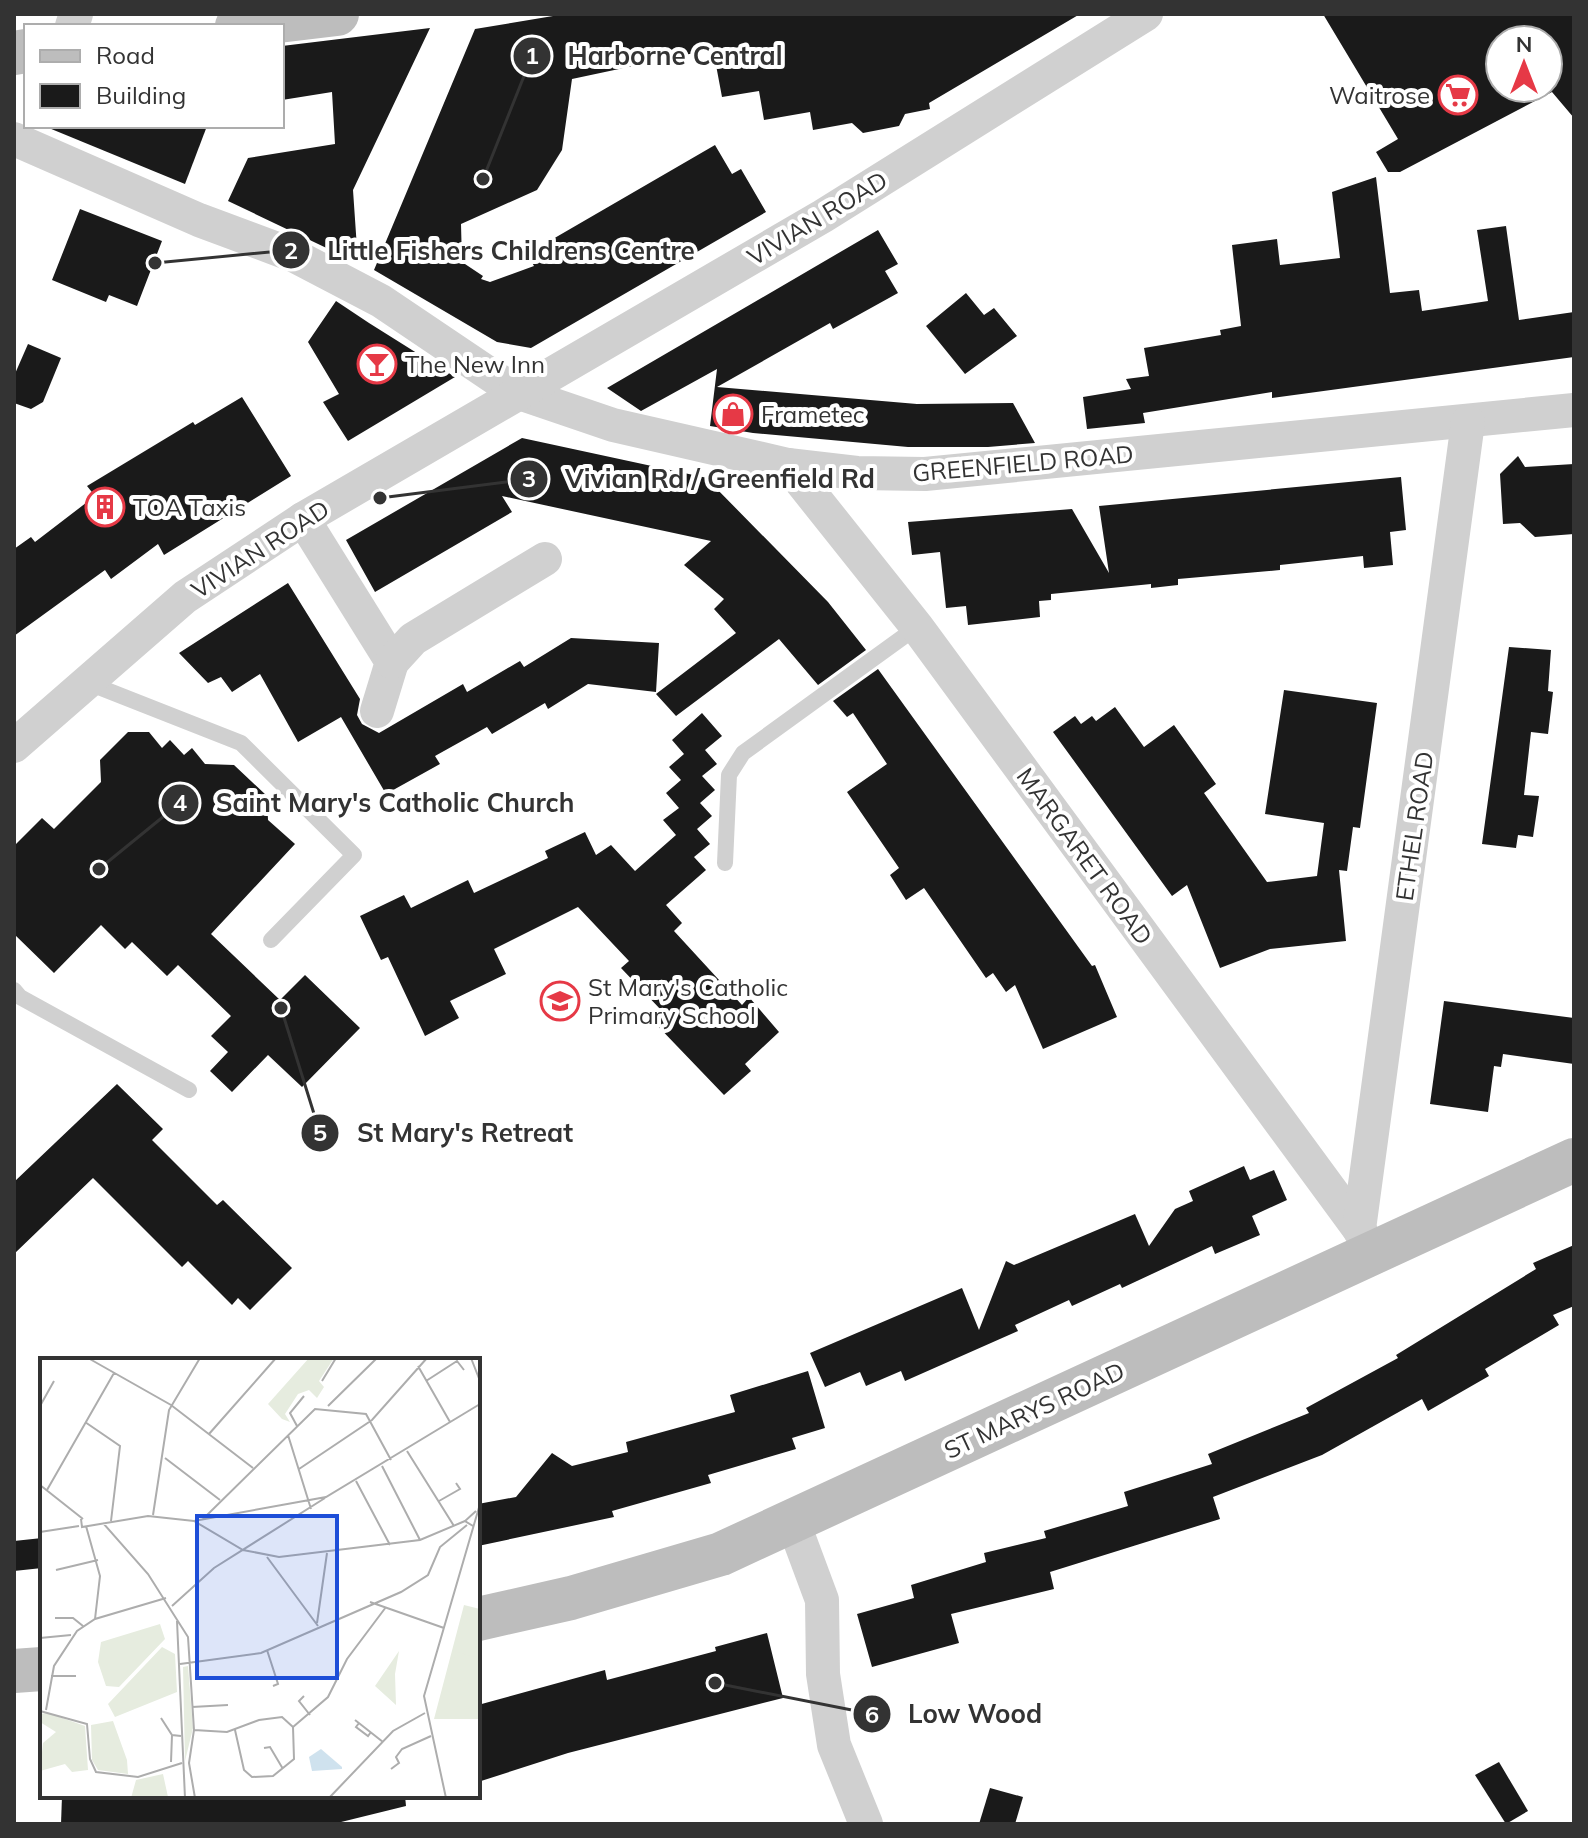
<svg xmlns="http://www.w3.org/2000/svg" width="1588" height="1838" font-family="Mulish,sans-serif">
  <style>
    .building { fill: #1a1a1a; fill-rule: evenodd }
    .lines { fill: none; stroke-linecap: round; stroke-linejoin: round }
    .lane { stroke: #d0d0d0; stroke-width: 16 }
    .street { stroke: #d0d0d0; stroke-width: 34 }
    .secondary { stroke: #bdbdbd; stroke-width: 44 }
    .labels { text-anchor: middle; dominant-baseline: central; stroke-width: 8; stroke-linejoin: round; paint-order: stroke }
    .poi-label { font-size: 24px; fill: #333; stroke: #fff; text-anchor: start }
    .street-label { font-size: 24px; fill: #333; stroke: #fff }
    .inset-road { fill: none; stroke: #adadad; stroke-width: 2 }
    .view { fill: #1d4ed8; fill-opacity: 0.15; stroke: #1d4ed8; stroke-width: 4 }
    .inset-edge { fill: none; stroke: #333; stroke-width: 4 }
    .leader { fill: none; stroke: #333; stroke-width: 3 }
    .callout-dot { fill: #333; stroke: #fff; stroke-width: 3 }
    .mark-label { font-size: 24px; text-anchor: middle; font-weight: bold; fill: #fff }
    .callout-label { font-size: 26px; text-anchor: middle; font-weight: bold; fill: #333; stroke: #fff; stroke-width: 8; stroke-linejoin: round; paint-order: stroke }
  </style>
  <rect width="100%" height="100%" fill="#fff"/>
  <g class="building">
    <path d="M565,14H1080L929,103L930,109L905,114L899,126L863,133L852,123L813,130L810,112L764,120L759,91L722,97L713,49L572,79L562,150L537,190L461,224L462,262L483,276L481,279L490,282L534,266L527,254L715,145L732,174L741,169L766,212L531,348L497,342L374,270L475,29Z"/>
    <path d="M1323,14H1574V118L1552,92L1400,172H1388L1376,152L1398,139ZM1500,40H1548V88H1500Z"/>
    <path d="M430,28L353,190L358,263L228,201L248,158L335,144L332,92L282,100V46Z"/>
    <path d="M44,126H207L185,184Z"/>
    <path d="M1376,177L1390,293L1419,290L1422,311L1488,301L1477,230L1506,226L1519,320L1574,312V357L1272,398V392L1143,413L1145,423L1087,429L1083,397L1131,389L1126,379L1149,376L1144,348L1221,335L1220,330L1241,326L1232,245L1277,239L1280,265L1340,258L1332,192Z"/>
    <path d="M80,209L162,241L137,306L109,295L106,302L52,280Z"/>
    <path d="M878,230L898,264L885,271L898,293L833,329L830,323L717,387L917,404L1013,403L1035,443L988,447H908L753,433L710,426L717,369L641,411L607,388Z"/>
    <path d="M966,293L984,315L994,308L1017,336L965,374L926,326Z"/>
    <path d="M336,301L369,323L455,377L348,441L323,402L339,394L308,342Z"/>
    <path d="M28,344L61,358L43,402L31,409L14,403V376Z"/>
    <path d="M242,397L291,476L164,555L158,544L111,579L105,570L14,636V549L31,537L35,542L95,496L87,486L193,422L195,425Z"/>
    <path d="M522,438L712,479V484L828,602L866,650L818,685L779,639L676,716L656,694L736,633L714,609L724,599L684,565L711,541L502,496L512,512L375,592L346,540Z"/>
    <path d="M1518,456L1525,467L1574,464V534L1535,537L1520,523L1503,524L1500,474Z"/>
    <path d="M1401,477L1406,530L1390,532L1393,565L1364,568L1363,556L1280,565V570L1178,579V585L1151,588V584L1051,594V600L1039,601L1040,617L968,625L966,606L946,608L940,552L912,555L908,522L1072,509L1109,573L1099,506Z"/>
    <path d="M288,583L360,699L357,715L362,724L379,733L463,684L467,692L520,661L524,667L571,638L659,643L656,692L588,684L548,709L545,703L492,734L487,727L435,756L440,764L386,794L341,717L298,742L260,674L232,692L221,677L208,683L179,653Z"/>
    <path d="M1509,647L1551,650L1548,691L1553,692L1548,734L1531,732L1524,795L1539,796L1533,837L1518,835L1516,848L1482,844Z"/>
    <path d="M878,669L1092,966L1095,965L1117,1017L1043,1049L1015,985L1006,992L993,973L986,978L924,888L906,900L890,875L899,868L847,792L887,764L853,713L847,717L833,701Z"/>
    <path d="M1284,690L1377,703L1360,828L1353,827L1347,871L1339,870L1346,941L1270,949L1220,968L1187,885L1172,896L1053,732L1075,716L1081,724L1092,716L1096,721L1115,707L1144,747L1174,725L1216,784L1204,793L1267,882L1317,876L1324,823L1265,814Z"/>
    <path d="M702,713L722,736L705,750L717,764L702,776L715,790L700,803L712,816L697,829L710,844L694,857L706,870L666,905L682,923L674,931L742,1005L749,997L779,1032L745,1064L751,1071L724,1095L652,1020L662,1011L621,968L629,961L578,907L494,949L506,974L450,1001L459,1018L425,1036L388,957L381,960L360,916L404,895L411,908L468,880L474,893L548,858L545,851L585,832L596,855L611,845L635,871L676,835L663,820L679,808L666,793L681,780L669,767L684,754L672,740Z"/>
    <path d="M128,732H149L162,748L170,740L184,755L192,748L205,764L234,765L267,796L268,820L295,844L211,934L280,1000L305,975L360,1028L302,1087L268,1055L232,1092L210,1071L228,1052L211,1036L231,1016L178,965L167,976L132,942L125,949L101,925L54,973L14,934V846L42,818L54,829L101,782L100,760Z"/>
    <path d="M1444,1001L1574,1018V1064L1503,1054L1501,1067L1494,1066L1488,1112L1430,1104Z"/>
    <path d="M117,1084L163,1129L152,1140L217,1205L223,1200L292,1268L250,1310L238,1298L232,1305L188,1261L182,1267L93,1178L14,1254V1182Z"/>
    <path d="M1244,1166L1250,1180L1274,1170L1287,1200L1252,1216L1260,1235L1215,1254L1212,1246L1122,1288L1120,1284L1072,1306L1069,1300L1015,1325L1018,1331L905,1381L901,1371L866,1386L860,1372L825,1387L810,1353L962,1288L979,1330L1006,1261L1014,1265L1135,1214L1149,1246L1175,1209L1193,1201L1189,1191Z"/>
    <path d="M1574,1245V1306L1553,1315L1559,1325L1485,1369L1489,1376L1428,1411L1422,1399L1322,1455L1213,1497L1220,1519L1050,1572L1054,1589L951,1614L959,1643L872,1667L857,1614L914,1598L911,1585L986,1562L984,1553L1046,1538L1044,1531L1128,1506L1124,1492L1212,1464L1208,1454L1309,1413L1306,1408L1398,1358L1396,1355L1536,1269L1533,1263Z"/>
    <path d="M808,1371L825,1428L792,1438L796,1449L708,1475L711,1483L612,1511L614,1517L478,1546V1504L516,1497L552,1453L572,1466L628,1452L626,1442L735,1412L730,1395Z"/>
    <path d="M42,1538V1568L14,1571V1541Z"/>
    <path d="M767,1633L783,1698L568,1753L478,1782V1705L605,1670L607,1680L716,1651L715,1647Z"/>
    <path d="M1499,1762L1528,1811L1506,1824L1475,1775Z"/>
    <path d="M990,1788L1023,1797L1015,1824H979Z"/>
    <path d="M62,1796H405L406,1806L333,1824H61Z"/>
  </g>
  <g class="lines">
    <g class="lane">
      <path d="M86,682L241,743L354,855L271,940"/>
      <path d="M725,863L729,775L743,753L917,627"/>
      <path d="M14,990L20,997L189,1090"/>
    </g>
    <g class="street">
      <path d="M72,26L76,14"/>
      <path d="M14,139L199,220L293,255L381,301L516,392L613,425L788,465L857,473L925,474L1574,410"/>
      <path d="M788,465L917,627L1359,1229L1373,1253"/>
      <path d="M303,519L392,662L377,711"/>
      <path d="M392,662L413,639L545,559"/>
      <path d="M14,746L185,597L303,519L823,216L1146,14"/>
      <path d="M1359,1229L1468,422"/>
      <path d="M793,1522L822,1600L823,1674L834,1745L866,1824"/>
    </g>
    <g class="secondary">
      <path d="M237,26L337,14"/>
      <path d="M14,53L26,51"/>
      <path d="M478,1619L571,1598L721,1554L1574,1160"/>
      <path d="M14,1671L42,1669"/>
    </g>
  </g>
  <defs>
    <g id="supermarket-ring" transform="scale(2)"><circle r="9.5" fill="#fff" stroke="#e63946" stroke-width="1.5"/><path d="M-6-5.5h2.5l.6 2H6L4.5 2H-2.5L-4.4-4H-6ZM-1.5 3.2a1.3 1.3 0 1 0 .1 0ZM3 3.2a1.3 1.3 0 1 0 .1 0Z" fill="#e63946"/></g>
    <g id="bar-ring" transform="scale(2)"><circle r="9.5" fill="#fff" stroke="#e63946" stroke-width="1.5"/><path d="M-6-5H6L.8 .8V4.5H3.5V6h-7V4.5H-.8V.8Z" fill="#e63946"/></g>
    <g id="shop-ring" transform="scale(2)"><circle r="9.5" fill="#fff" stroke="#e63946" stroke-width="1.5"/><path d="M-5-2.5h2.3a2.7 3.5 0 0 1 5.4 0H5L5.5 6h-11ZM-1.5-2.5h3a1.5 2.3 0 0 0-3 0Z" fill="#e63946"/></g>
    <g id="building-ring" transform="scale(2)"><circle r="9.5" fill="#fff" stroke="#e63946" stroke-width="1.5"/><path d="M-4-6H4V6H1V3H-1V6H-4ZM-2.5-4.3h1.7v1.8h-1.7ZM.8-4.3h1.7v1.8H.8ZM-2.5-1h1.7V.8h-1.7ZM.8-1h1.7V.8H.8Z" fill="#e63946"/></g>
    <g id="school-ring" transform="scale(2)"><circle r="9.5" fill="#fff" stroke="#e63946" stroke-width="1.5"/><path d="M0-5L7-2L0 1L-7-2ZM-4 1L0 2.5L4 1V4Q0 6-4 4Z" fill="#e63946"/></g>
  </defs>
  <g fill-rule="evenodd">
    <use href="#supermarket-ring" x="1458" y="95"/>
    <use href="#bar-ring" x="377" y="364"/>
    <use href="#shop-ring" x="733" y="414"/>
    <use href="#building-ring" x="105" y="507"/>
    <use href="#school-ring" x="560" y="1001"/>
  </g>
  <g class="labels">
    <g class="poi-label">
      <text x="1430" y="95" text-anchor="end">Waitrose</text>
      <text x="405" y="364">The New Inn</text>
      <text x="761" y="414">Frametec</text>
      <text x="133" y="507">TOA Taxis</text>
      <text x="588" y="987">St Mary's Catholic<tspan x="588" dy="28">Primary School</tspan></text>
    </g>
    <g class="street-label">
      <text transform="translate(817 218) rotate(-31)">VIVIAN ROAD</text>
      <text transform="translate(1023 463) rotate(-5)">GREENFIELD ROAD</text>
      <text transform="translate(260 549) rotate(-33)">VIVIAN ROAD</text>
      <text transform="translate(1414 826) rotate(-82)">ETHEL ROAD</text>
      <text transform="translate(1085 856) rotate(54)">MARGARET ROAD</text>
      <text transform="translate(1034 1410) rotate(-25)">ST MARYS ROAD</text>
    </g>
  </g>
  <g transform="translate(40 1358)">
    <rect width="440" height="440" fill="#fff"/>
    <path d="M269,0H294L279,23L284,29L277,40L269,32L258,36L245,56L250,64L242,61L228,46ZM148,308L153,370L145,403L143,309ZM73,363L87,402L88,416L58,412L52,402L51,367Z" fill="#e6ecdf"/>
    <path d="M8,355L45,368L48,412L32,414L25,406L0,413L3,385L16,374L0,364V356Z" fill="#e6ecdf"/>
    <path d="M424,247L440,251V361H394ZM120,266L125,281L79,329L66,328L58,304L61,284ZM122,289L135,296L137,334L75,359L68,346ZM359,293L355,316L356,347L335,328ZM123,416L128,439L140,440H91L96,422Z" fill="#e6ecdf"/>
    <path d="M424,255L440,259L434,299L414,293ZM415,297L440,304V328L409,320ZM408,322L440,330V354L402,344Z" fill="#e6ecdf"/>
    <path d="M281,391L302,409V411L272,413L269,399Z" fill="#cfe2ee"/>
    <path class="inset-road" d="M48,0L131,47L213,110M431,0L440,23M378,8L410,64M282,23L296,0M386,23L417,3L424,12M0,48L14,23M288,48L337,0M45,64L80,88L71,163M257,68L250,55L264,38M169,76L236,0M248,77L271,151M367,93L414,168M125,100L180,142M342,108L380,182M259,111L332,62L387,0M316,123L350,187M0,127L43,161M7,132L74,15M399,143L420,131L416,125M113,157L129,52L160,0M41,161L42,169L108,158L154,163L286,139L440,46M163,161L275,51L326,56L351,102M154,163L203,192L239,199L380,182L425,163M63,165L108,216L148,279L154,372L149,405L155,440M46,168L60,218L55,261M433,168L425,163L436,153M0,174L39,168M227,199L278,268M16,212L58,202M330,244L404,270M132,248L174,210L285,140M15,260H33L43,268M137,263L145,440M277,265L287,195M0,280L31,277M227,292L238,326L233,328M140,306L221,295L361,234L388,217L400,189L427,167M11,318H36M264,338L259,343L270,357M152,349L188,347M6,352L14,308L37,273L55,261L126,240M0,353L47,366L50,401L56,414L98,419L142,405M121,360L132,377L141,378M315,362L343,384M319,365L316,369L328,378L331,374M253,369L288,339L307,301L346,249M154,372L187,374L219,362L242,359L253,369L254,401L233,418L212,419L204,412L195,372M224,390L230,389L243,411M131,404L132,377M351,411L359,405L356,399L362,391L391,378M289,440L353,373L385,355M406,440L384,338L440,146"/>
    <path class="view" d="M157,158H297V320H157Z"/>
    <rect width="440" height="440" class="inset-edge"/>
  </g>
  <path class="leader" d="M483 179L532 56M155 263L291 250M380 498L529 479M99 869L180 803M281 1008L320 1133M715 1683L872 1714"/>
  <g class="callout-dot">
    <circle cx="483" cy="179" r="8"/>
    <circle cx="155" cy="263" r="8"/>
    <circle cx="380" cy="498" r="8"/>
    <circle cx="99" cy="869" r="8"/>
    <circle cx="281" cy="1008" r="8"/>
    <circle cx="715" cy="1683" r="8"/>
    <circle cx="532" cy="56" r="20"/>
    <circle cx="291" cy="250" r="20"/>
    <circle cx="529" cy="479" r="20"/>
    <circle cx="180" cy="803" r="20"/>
    <circle cx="320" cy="1133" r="20"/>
    <circle cx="872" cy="1714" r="20"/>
  </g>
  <g class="mark-label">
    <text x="532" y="64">1</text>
    <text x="291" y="259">2</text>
    <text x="529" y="487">3</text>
    <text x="180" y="811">4</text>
    <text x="320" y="1141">5</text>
    <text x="872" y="1723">6</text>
  </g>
  <g class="callout-label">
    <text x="675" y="65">Harborne Central</text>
    <text x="511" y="260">Little Fishers Childrens Centre</text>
    <text x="720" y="488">Vivian Rd / Greenfield Rd</text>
    <text x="395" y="812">Saint Mary's Catholic Church</text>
    <text x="465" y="1142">St Mary's Retreat</text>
    <text x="975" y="1723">Low Wood</text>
  </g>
  <rect width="1588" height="1838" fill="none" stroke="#333333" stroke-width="32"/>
  <rect x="24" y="24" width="260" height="104" fill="#ffffff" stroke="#adadad" stroke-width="2"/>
  <rect x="40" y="50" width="40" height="12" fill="#bdbdbd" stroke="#adadad" stroke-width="2"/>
  <text x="96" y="64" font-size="24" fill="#333333">Road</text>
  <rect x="40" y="84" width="40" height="24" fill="#1a1a1a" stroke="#adadad" stroke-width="2"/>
  <text x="96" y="104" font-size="24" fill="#333333">Building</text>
  <g transform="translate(1524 64)"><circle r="38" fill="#ffffff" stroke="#adadad" stroke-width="2"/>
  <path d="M0-6L14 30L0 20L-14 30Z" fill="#e63946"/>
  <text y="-12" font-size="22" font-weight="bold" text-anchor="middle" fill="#333333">N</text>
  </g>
</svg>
